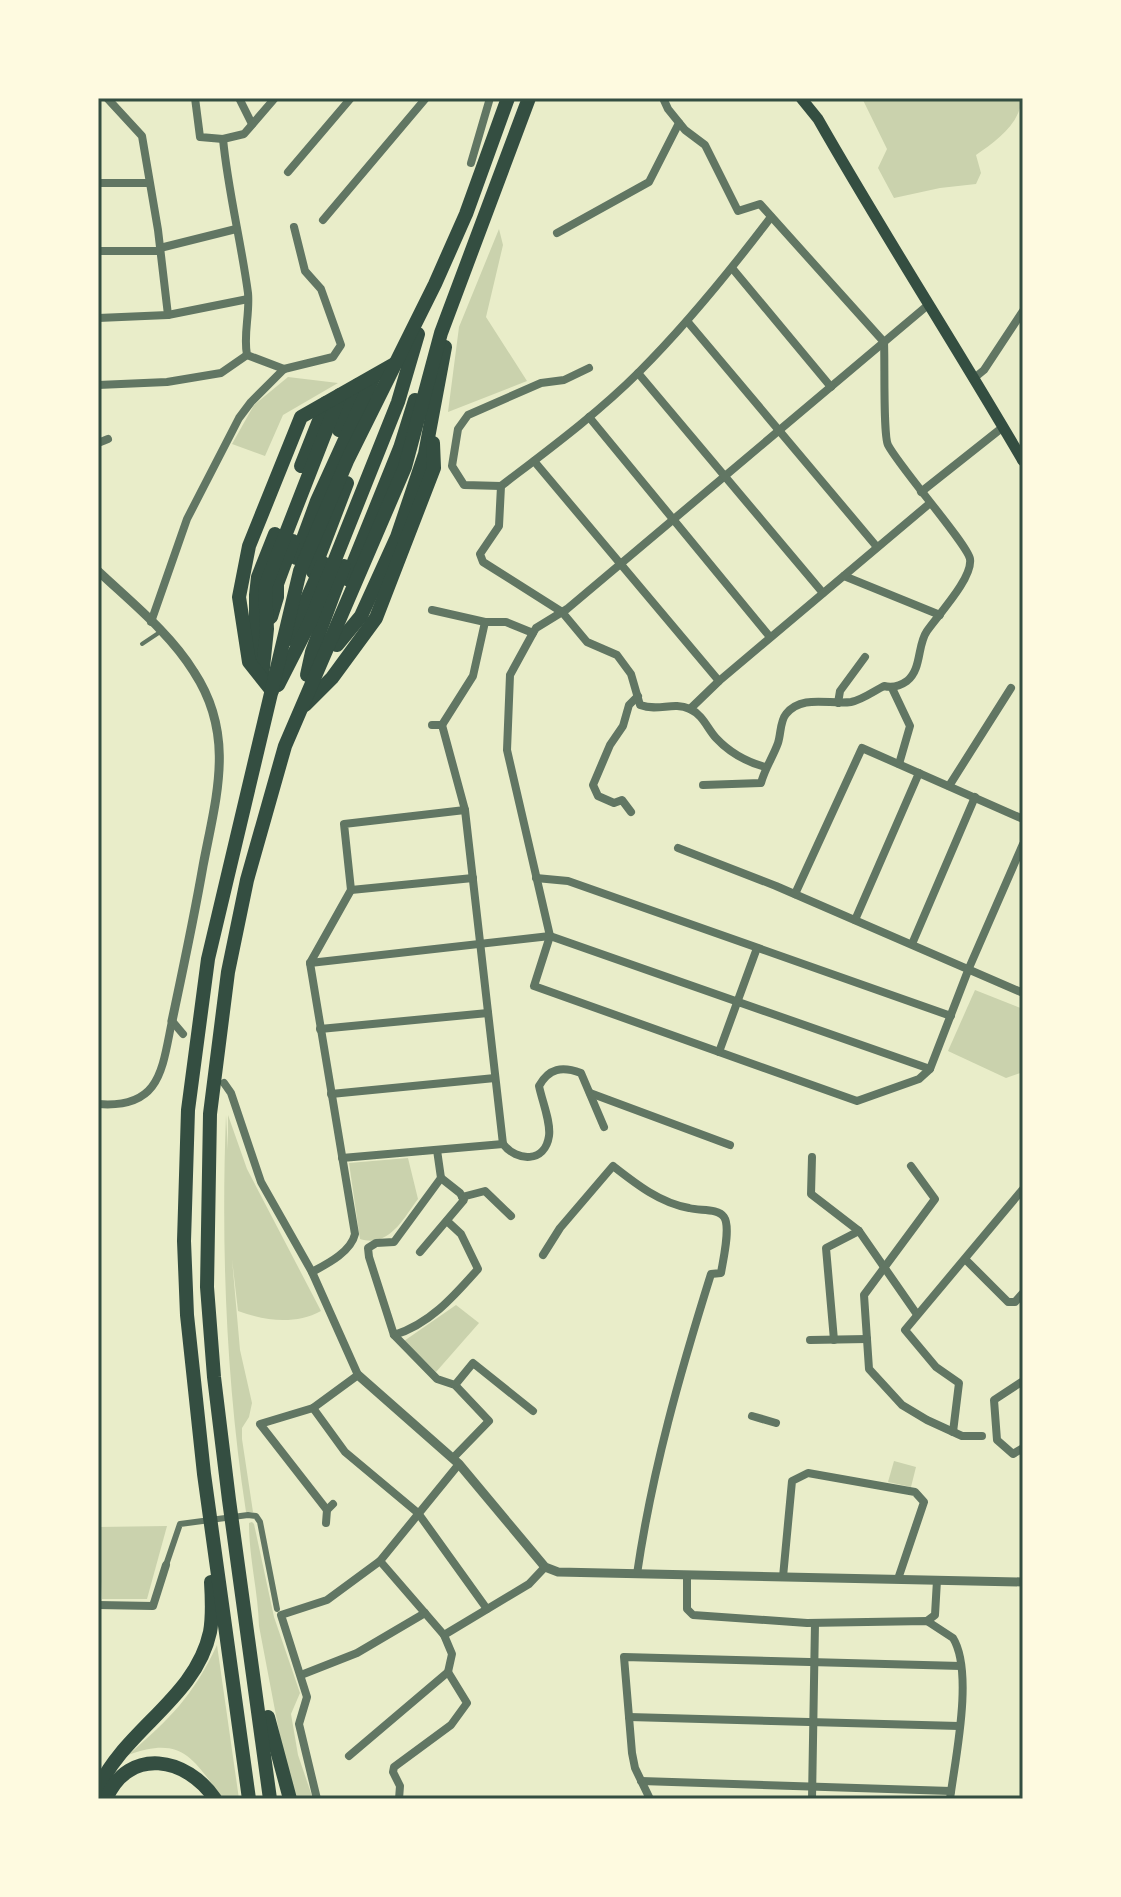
<svg xmlns="http://www.w3.org/2000/svg" width="1121" height="1897" font-family="Commissioner,sans-serif">
  <style>
    .green { fill: #cad2ad }
    .lines { fill: none; stroke-linecap: round; stroke-linejoin: round }
    .service { stroke: #617663; stroke-width: 4 }
    .pedestrian { stroke: #617663; stroke-width: 6 }
    .minor { stroke: #617663; stroke-width: 8 }
    .tertiary { stroke: #617663; stroke-width: 9 }
    .secondary { stroke: #344e41; stroke-width: 11 }
    .motorway { stroke: #344e41; stroke-width: 14 }
    .neatline { fill: none; stroke: #344e41; stroke-width: 3 }
  </style>
  <rect width="100%" height="100%" fill="#e9edc9"/>
  <g class="green">
    <path d="M862,98H1022C1020,124 996,141 976,155L981,173L976,184L940,188L894,198L878,168L887,149Z"/>
    <path d="M499,229L503,245L486,317L527,381L448,412L459,327Z"/>
    <path d="M288,377L338,383L283,415L265,456L232,444L254,405Z"/>
    <path d="M975,990L1023,1009V1072L1006,1078L948,1051Z"/>
    <path d="M226,1115L228,1150V1115L247,1169L321,1311C295,1325 265,1321 238,1311L232,1259L240,1350L252,1403L249,1417L242,1428V1439L253,1512H246C226,1380 221,1248 226,1115Z"/>
    <path d="M408,1158L418,1199C403,1219 389,1248 360,1239L349,1163Z"/>
    <path d="M456,1305L479,1323L436,1372L404,1341Z"/>
    <path d="M894,1461L916,1467L911,1487L888,1482Z"/>
    <path d="M252,1522L254,1524L274,1617L300,1693L291,1714L298,1755L313,1799H296L285,1763L259,1626C258,1591 249,1558 249,1523Z"/>
    <path d="M167,1526L147,1599H102L98,1527Z"/>
    <path d="M217,1645L239,1799H223C193,1759 183,1735 128,1755C170,1719 193,1696 217,1645Z"/>
  </g>
  <g class="lines">
    <path class="service" d="M142,644L160,632"/>
    <path class="pedestrian" d="M166,1565L180,1524L248,1515L256,1516L260,1522L277,1609"/>
    <g class="minor">
      <path d="M107,98L142,136L158,230L168,315"/>
      <path d="M195,98L200,137L223,139"/>
      <path d="M239,98L252,124"/>
      <path d="M275,98L244,134L223,139C228,191 241,241 248,293C250,314 243,335 247,355L284,369"/>
      <path d="M663,98L668,109L685,130L705,145L738,211L760,204L884,342C885,360 883,435 888,445C900,468 968,545 970,559C973,578 938,615 927,631C917,645 922,669 907,681C900,686 892,688 884,686C874,691 862,700 851,702C830,705 802,694 786,714C780,721 781,734 778,743C773,757 765,768 761,783L703,785"/>
      <path d="M471,163L490,98"/>
      <path d="M288,172L351,98"/>
      <path d="M98,183H149"/>
      <path d="M323,220L426,98"/>
      <path d="M557,233L649,182L679,123"/>
      <path d="M160,248L236,229"/>
      <path d="M98,251H160"/>
      <path d="M732,268L831,387"/>
      <path d="M928,305L567,609L536,628L533,633L510,675L507,750L550,936L534,986L857,1101L919,1079L930,1069L969,968L1023,844"/>
      <path d="M98,318L168,315L248,299"/>
      <path d="M687,321L877,547"/>
      <path d="M638,373L823,593"/>
      <path d="M973,379L984,370L1023,311"/>
      <path d="M98,385L167,382L221,373L247,355"/>
      <path d="M589,417L770,637"/>
      <path d="M98,443L108,439"/>
      <path d="M534,461L719,681"/>
      <path d="M501,486L464,485L452,466L458,429L468,415L541,383L564,380L589,368"/>
      <path d="M921,492L1003,427"/>
      <path d="M844,576L940,615"/>
      <path d="M432,610L485,622H506L533,633"/>
      <path d="M151,622L187,519L239,418L251,402L284,369L333,357L341,345L321,289L305,271L294,227"/>
      <path d="M892,688L910,726L899,764"/>
      <path d="M838,703L840,691L865,657"/>
      <path d="M690,709L719,681L929,504"/>
      <path d="M432,725H442L473,676L485,622"/>
      <path d="M442,725L465,810L503,1144"/>
      <path d="M765,767C747,762 729,752 716,738C707,728 703,715 690,709C672,701 660,712 640,705L631,674L617,655L587,642L562,612L483,562L480,554L499,526L501,486C548,450 597,414 639,372C687,324 730,271 771,217"/>
      <path d="M949,786L1011,688"/>
      <path d="M631,812L622,800L614,803L598,796L593,785L610,745L623,726L629,705L638,696"/>
      <path d="M678,848L776,886L1023,993"/>
      <path d="M536,878L568,881L951,1016"/>
      <path d="M351,890L473,878"/>
      <path d="M795,894L862,748L1023,819"/>
      <path d="M855,920L919,773"/>
      <path d="M912,944L975,797"/>
      <path d="M310,963L550,936L930,1069"/>
      <path d="M172,1021L183,1034"/>
      <path d="M320,1029L488,1013"/>
      <path d="M719,1052L757,948"/>
      <path d="M224,1083L231,1093L261,1182L312,1272L358,1375L313,1408L260,1424L327,1510"/>
      <path d="M590,1093L730,1145"/>
      <path d="M331,1094L495,1078"/>
      <path d="M98,1104C161,1109 162,1069 172,1021"/>
      <path d="M437,1150L441,1178L394,1242L376,1243L368,1248L369,1257L394,1335C430,1324 454,1296 478,1269L461,1234L447,1221"/>
      <path d="M812,1157L811,1194L859,1231L916,1313"/>
      <path d="M342,1158L503,1144C517,1162 545,1163 549,1136C551,1122 542,1101 539,1086C549,1068 562,1066 581,1073L604,1127"/>
      <path d="M911,1166L935,1199L864,1295L869,1369L902,1405L927,1420L962,1436H982"/>
      <path d="M462,1197L485,1191L511,1216"/>
      <path d="M420,1252L464,1200L460,1193L441,1178"/>
      <path d="M543,1255L560,1228L613,1166C636,1184 660,1203 689,1208C700,1211 718,1208 724,1217C731,1227 723,1260 721,1273L711,1274C680,1373 652,1471 637,1574"/>
      <path d="M966,1260L1008,1302H1015L1023,1293"/>
      <path d="M312,1272C327,1264 351,1252 355,1234L310,963L351,890L344,824L465,810"/>
      <path d="M394,1335L437,1379L455,1385L489,1421L453,1458"/>
      <path d="M810,1340L867,1339"/>
      <path d="M834,1340L826,1248L859,1231"/>
      <path d="M1023,1381L994,1400L997,1440L1013,1454L1023,1448"/>
      <path d="M455,1385L473,1363L533,1411"/>
      <path d="M313,1408L345,1452L418,1513L487,1609"/>
      <path d="M752,1416L776,1423"/>
      <path d="M953,1432L959,1383L936,1367L905,1330L1023,1189"/>
      <path d="M326,1523L327,1510L333,1504"/>
      <path d="M687,1575V1609L693,1615L807,1623L927,1621L953,1638C974,1672 955,1760 950,1799"/>
      <path d="M783,1577L792,1481L808,1473L915,1492L924,1502L898,1579"/>
      <path d="M98,1605L153,1606L166,1565"/>
      <path d="M927,1621L935,1615L937,1580"/>
      <path d="M444,1635L529,1584L545,1567"/>
      <path d="M301,1675L357,1653L425,1613"/>
      <path d="M629,1717L959,1726"/>
      <path d="M349,1756L448,1672L452,1654L444,1635L380,1561"/>
      <path d="M641,1781L951,1791"/>
      <path d="M317,1799L299,1724L307,1697L281,1615L327,1600L380,1561L459,1464"/>
      <path d="M399,1799L400,1786L393,1772L394,1767L451,1725L467,1703L448,1672"/>
      <path d="M650,1799L635,1768L632,1753L624,1657L961,1666"/>
      <path d="M812,1799L815,1623"/>
    </g>
    <g class="tertiary">
      <path d="M98,571C131,602 170,633 194,672C236,736 216,797 203,866C194,918 183,969 172,1021"/>
      <path d="M358,1375L459,1464L545,1567L558,1572L1023,1582"/>
    </g>
    <path class="secondary" d="M801,98L818,119C884,235 956,346 1023,461"/>
    <g class="motorway">
      <path d="M339,430L358,385"/>
      <path d="M301,466L326,403"/>
      <path d="M296,558L317,501L374,376"/>
      <path d="M313,572L347,483"/>
      <path d="M347,579L400,448L415,400"/>
      <path d="M271,617L277,597V584L293,541"/>
      <path d="M289,639L323,563"/>
      <path d="M337,645L361,616L397,537L425,454L445,347"/>
      <path d="M256,658V595L258,577L275,534"/>
      <path d="M307,675L312,652L344,566"/>
      <path d="M262,677L267,629L265,587L340,395"/>
      <path d="M278,685L310,622L398,402L418,334"/>
      <path d="M272,691L249,662L239,597L249,546L301,417L396,363"/>
      <path d="M305,705L332,678L376,618L434,468L433,443"/>
      <path d="M268,1717L290,1799"/>
      <path d="M98,1789C124,1730 196,1698 210,1632C213,1616 212,1598 211,1582"/>
      <path d="M106,1799C129,1746 187,1757 215,1799"/>
      <path d="M249,1799L204,1474L187,1315L184,1241L188,1110L208,959L300,571L347,461L435,284L466,214L508,98"/>
      <path d="M270,1799L229,1500L214,1377L207,1287L210,1114L228,972L247,880L285,746L405,467L441,333L529,98"/>
    </g>
  </g>
  <rect width="1121" height="1897" fill="none" stroke="#fefae0" stroke-width="200"/>
  <rect x="100" y="100" width="921" height="1697" class="neatline"/>
</svg>
